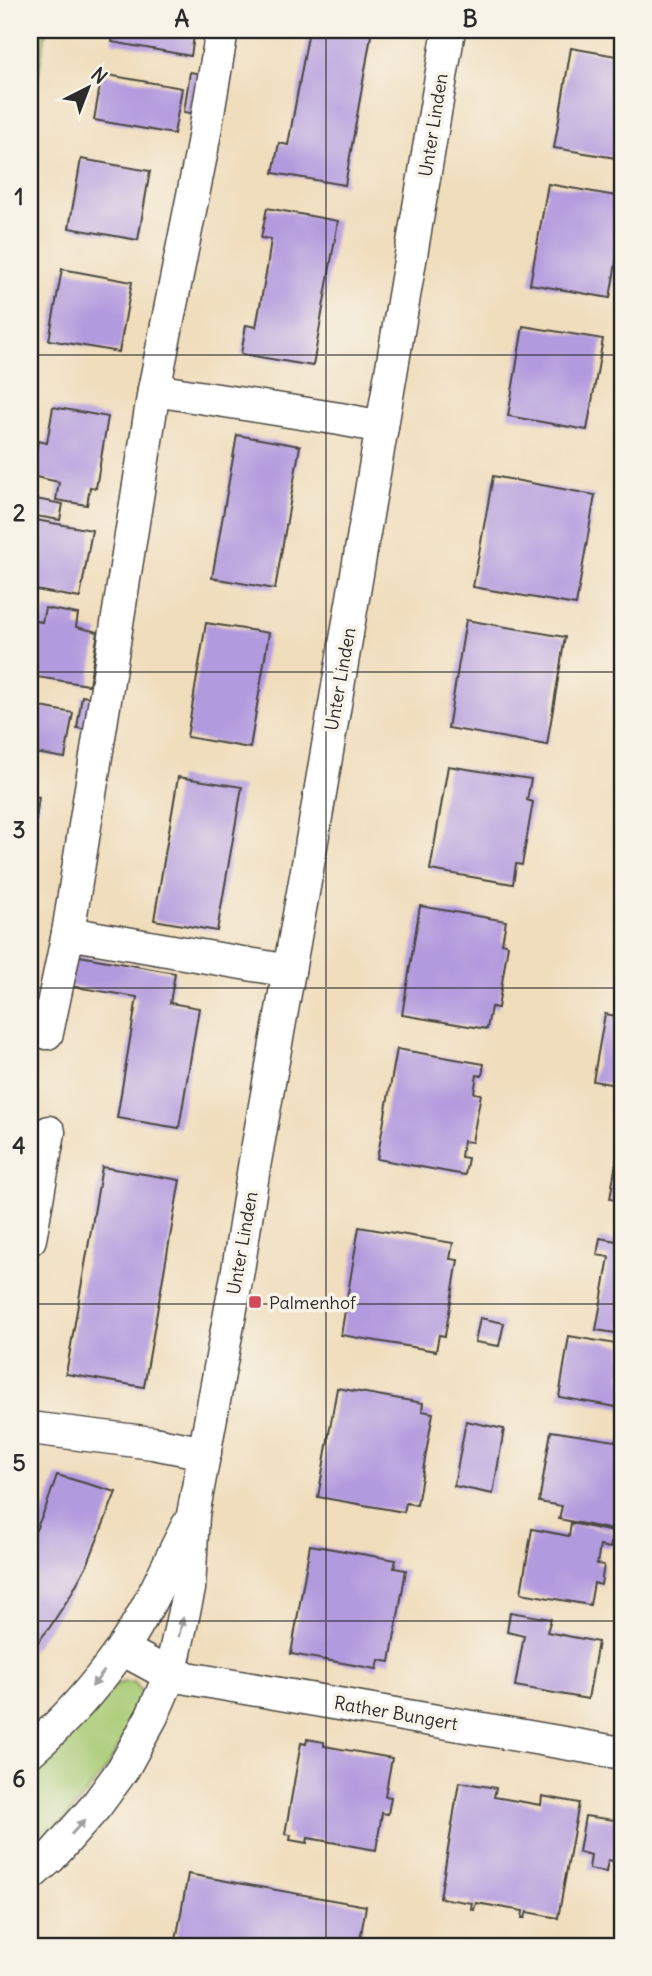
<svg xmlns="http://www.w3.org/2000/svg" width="652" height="1976" font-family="Delius,sans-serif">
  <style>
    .green { fill: #a6c971; stroke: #687a4e; stroke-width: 2 }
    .building { fill: #b29ade }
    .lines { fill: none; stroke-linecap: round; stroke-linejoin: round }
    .minor-casing { stroke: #494641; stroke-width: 35 }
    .minor { stroke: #fff; stroke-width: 32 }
    .oneway { fill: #a0a0a0 }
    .grid { fill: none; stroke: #2b2b2b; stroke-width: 2; stroke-opacity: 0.55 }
    .poi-dot { fill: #d1495b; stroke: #f7f3e8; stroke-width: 2.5 }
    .labels { text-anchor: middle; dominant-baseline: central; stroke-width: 7; stroke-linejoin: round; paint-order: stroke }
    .street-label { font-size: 18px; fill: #2b2b2b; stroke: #f7f3e8 }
    .poi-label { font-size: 18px; fill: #2b2b2b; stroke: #f7f3e8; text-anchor: start }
    .neatline { fill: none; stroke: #2b2b2b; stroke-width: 2.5 }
    .grid-label { font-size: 23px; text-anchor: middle; font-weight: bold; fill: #2b2b2b }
  </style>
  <rect width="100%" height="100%" fill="#f7f3e8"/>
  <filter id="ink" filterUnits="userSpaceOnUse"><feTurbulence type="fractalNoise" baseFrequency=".0143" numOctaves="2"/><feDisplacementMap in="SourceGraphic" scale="14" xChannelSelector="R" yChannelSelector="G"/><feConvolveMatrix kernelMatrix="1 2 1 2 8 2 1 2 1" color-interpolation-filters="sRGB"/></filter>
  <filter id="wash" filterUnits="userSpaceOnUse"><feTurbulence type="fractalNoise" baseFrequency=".00686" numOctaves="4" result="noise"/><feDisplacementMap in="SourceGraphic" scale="28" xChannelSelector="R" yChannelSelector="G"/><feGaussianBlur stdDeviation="1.57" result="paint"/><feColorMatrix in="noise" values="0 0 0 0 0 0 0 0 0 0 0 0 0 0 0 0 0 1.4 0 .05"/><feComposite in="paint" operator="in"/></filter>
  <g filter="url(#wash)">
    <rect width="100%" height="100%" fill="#f0ddbc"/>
    <g class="green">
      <path d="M30,30H46L30,124Z"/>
      <path d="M125,1682H134C141,1689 143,1694 143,1704L106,1769L54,1833L30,1856V1764L114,1685Z"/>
    </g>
    <g id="blocks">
      <g class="building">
        <path d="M114,30H195L191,56L112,42Z"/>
        <path d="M309,30H372L345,185L273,173L279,143L288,145Z"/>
        <path d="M571,48L622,57V159L554,148Z"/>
        <path d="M190,72L207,75L201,115L184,112Z"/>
        <path d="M102,74L182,88L174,134L94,120Z"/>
        <path d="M81,159L150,171L138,240L69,228Z"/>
        <path d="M548,184L622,197V227L610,298L530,284Z"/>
        <path d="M267,208L338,221L313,366L241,354L246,325L256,327L267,268L271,239L261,238Z"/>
        <path d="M62,269L132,282L119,352L49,340Z"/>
        <path d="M523,326L603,339L587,430L508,416Z"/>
        <path d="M53,407L108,417L96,488L90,487L87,505L56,500L59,482L31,476L38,441L47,443Z"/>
        <path d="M237,435L300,446L275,589L212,578Z"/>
        <path d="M493,476L595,495L576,605L473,587Z"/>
        <path d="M30,498L63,504L60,520L30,515Z"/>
        <path d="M30,519L92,530L80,598L30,589Z"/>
        <path d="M45,608L78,614L76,627L98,632L89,685L30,676V620L42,622Z"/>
        <path d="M466,620L565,637L547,745L448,728Z"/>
        <path d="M206,623L269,633L250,748L187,737Z"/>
        <path d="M82,696L99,699L93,731L77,728Z"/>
        <path d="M30,705L73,713L65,758L35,753L37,742L30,741Z"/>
        <path d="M448,766L531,779L527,800L533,802L522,865L516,864L513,884L430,870Z"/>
        <path d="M178,777L242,787L217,931L154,920Z"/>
        <path d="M30,796L39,797L35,825L30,824Z"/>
        <path d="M420,906L506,921L502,943L508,945L498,1008L491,1007L487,1029L402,1015Z"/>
        <path d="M74,955L175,973L170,1003L199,1008L179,1128L117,1118L137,997L69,986Z"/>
        <path d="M605,1014L622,1017V1086L593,1081Z"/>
        <path d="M397,1049L484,1064L482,1076L477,1075L474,1093L481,1094L472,1142L463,1141L461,1157L468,1158L465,1175L377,1159Z"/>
        <path d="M621,1132H622V1201L610,1199Z"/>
        <path d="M102,1167L180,1180L144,1387L66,1374Z"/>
        <path d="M359,1227L453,1243L450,1259L458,1260L445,1336L439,1335L436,1351L341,1335Z"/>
        <path d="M600,1238L622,1242V1334L596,1330L609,1257L597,1255Z"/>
        <path d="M480,1318L504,1323L499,1346L475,1342Z"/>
        <path d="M569,1336L622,1345V1408L559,1397Z"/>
        <path d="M337,1388L423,1403L422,1411L433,1413L417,1505L406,1503L404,1512L318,1497Z"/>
        <path d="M466,1421L504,1429L493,1494L454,1486Z"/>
        <path d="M551,1431L622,1442V1515L615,1514L613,1530L559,1519L562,1506L539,1502Z"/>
        <path d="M57,1475L116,1492L88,1563L70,1596L50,1627L30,1652V1543L46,1507Z"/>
        <path d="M571,1523L613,1532L610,1548L600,1546L597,1564L604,1565L601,1585L594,1583L590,1605L521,1593L532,1529L569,1536Z"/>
        <path d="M310,1545L396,1560L394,1568L406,1570L390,1662L379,1660L377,1669L291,1654Z"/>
        <path d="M510,1612L551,1619L547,1632L598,1642L588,1699L515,1686L524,1636L507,1632Z"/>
        <path d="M307,1739L324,1742V1746L392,1758L385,1796L391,1797L388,1814L382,1813L376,1850L308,1838L307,1843L290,1840L291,1835L285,1834L301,1743L306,1744Z"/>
        <path d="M459,1782L496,1788L494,1797L541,1805L542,1796L579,1803L558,1918L527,1912L525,1918H522L523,1911L476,1903L474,1910L471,1909L472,1903L440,1898Z"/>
        <path d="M585,1816L622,1821V1863L608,1860L606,1872L589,1869L591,1855L579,1852Z"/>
        <path d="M188,1874L366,1906L359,1946H175Z"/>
      </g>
    </g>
  </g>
  <g filter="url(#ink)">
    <use href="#blocks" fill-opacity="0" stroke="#494641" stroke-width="2"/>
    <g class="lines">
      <g class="minor-casing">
        <g id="minor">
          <path d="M154,390L340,419L382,427"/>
          <path d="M68,933L289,971"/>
          <path d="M47,1033L68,933L154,390L201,155L222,30"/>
          <path d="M30,1239L49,1132"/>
          <path d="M30,1428L153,1443L205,1453"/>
          <path d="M122,1649L170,1675L622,1753"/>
          <path d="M30,1751C64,1722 95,1687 121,1650C148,1612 166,1567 188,1525"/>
          <path d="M30,1875L51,1857L96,1806L123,1769L152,1716L170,1675L189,1589L193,1515L238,1270L254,1167L307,870L449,30"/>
        </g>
      </g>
      <use href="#minor" class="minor"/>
    </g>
    <defs><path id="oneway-solid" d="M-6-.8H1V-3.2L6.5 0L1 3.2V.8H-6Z" transform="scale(1.75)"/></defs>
    <g class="oneway">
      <use href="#oneway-solid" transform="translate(181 1627) rotate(-77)"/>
      <use href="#oneway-solid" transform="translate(98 1679) rotate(128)"/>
      <use href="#oneway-solid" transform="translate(78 1827) rotate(-48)"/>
    </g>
  </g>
  <path class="grid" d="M326,30V1946M30,355H622M30,672H622M30,988H622M30,1304H622M30,1621H622"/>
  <rect class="poi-dot" x="248" y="1295" width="14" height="14" rx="3.5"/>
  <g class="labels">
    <g class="street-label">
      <text transform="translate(433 125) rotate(-81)">Unter Linden</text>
      <text transform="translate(340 679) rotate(-80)">Unter Linden</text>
      <text transform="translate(242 1243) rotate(-80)">Unter Linden</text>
      <text transform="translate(396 1713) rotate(10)">Rather Bungert</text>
    </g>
    <g class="poi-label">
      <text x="269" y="1302">Palmenhof</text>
    </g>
  </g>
  <rect width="652" height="1976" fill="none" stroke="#f7f3e8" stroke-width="77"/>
  <g transform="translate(88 88) rotate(42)" stroke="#f7f3e8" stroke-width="5" paint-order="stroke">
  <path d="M0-5L12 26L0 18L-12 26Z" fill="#2b2b2b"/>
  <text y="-10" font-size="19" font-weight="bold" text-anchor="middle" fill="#2b2b2b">N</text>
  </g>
  <rect x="38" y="38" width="576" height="1900" class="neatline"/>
  <g class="grid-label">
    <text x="182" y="27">A</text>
    <text x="470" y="27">B</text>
    <text x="19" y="205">1</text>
    <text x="19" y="521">2</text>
    <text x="19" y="838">3</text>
    <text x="19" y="1154">4</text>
    <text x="19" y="1471">5</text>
    <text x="19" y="1787">6</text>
  </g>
</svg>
